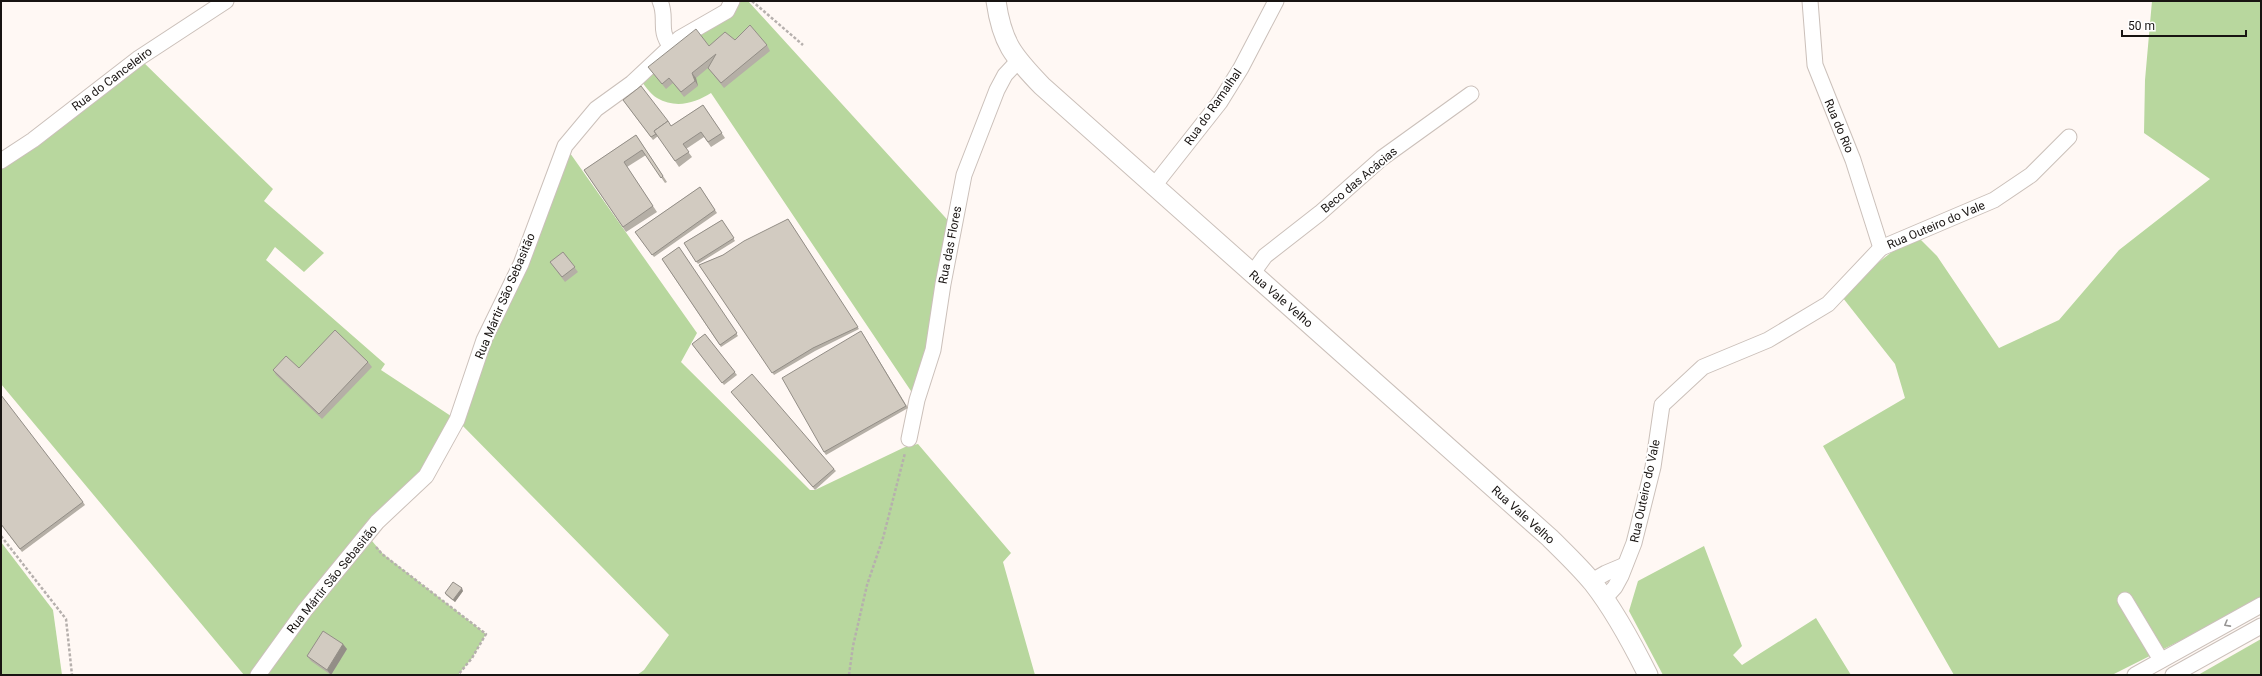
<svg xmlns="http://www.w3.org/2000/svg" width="2262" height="676" font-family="Roboto,sans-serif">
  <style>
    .green { fill: #b8d79e }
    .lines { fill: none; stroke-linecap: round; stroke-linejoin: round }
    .minor-casing { stroke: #cbc0ba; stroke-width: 17 }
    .tertiary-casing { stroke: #cbc0ba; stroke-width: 21 }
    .path { stroke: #b6b0ad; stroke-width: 2.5; stroke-dasharray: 3 2; stroke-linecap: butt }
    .minor { stroke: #fff; stroke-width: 15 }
    .tertiary { stroke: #fff; stroke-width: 19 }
    .wall { fill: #b5afa6 }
    .shaded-wall { fill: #938e87 }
    .building { fill: #d2cbc1; stroke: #938e87 }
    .oneway { stroke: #979594 }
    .labels { text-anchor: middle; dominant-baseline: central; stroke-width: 4; stroke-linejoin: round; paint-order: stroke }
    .street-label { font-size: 12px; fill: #181412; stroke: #fff }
  </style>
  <rect width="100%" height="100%" fill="#fff8f4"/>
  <g class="green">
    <path d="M732,1H748L954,227L917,400L711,93C695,103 676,109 657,98C650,94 644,84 638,77Z"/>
    <path d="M2152,1H2261V600L2112,675H1954L1823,446L1905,398L1895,364L1839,293L1915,234L1937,256L1999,348L2059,320L2119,250L2210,179L2144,133L2145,80Z"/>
    <path d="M139,58L273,189L264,201L324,253L304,272L275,247L266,260L385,364L381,370L457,420L565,146L697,333L681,362L810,490H815L905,447L918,444L1011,553L1003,562L1035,675H637L644,670L669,635L457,420L426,476L367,535L383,554L486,634L472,658L458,675H244L1,384V161Z"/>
    <path d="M1,542L53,610L62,675H1Z"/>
    <path d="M1704,546L1742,646L1733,655L1742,665L1816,618L1851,675H1663L1629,611L1638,581Z"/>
    <path d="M2261,639V675H2198Z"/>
  </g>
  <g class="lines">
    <g class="minor-casing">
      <g id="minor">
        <path d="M660,1C668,19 657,29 671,47"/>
        <path d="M1810,1L1815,65L1853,160L1881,248"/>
        <path d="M1,161L33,140L139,58L226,1"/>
        <path d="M1153,187L1220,102L1241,68L1276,1"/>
        <path d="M1252,274L1265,256L1320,213L1382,158L1471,94"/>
        <path d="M909,439L917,400L933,350L943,284L964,175L997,90L1005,75L1018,61"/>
        <path d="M1592,581L1606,573L1625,565"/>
        <path d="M1605,598L1615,587L1621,576L1634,543L1653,467L1662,405L1703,367L1768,340L1828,304L1881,248L1994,200L2031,175L2069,137"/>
        <path d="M2125,600L2161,660"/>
        <path d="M258,675L305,610L377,522L426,476L457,420L484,340L521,264L565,146L596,109L632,83L680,38L727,11L732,1"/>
        <path d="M2135,675L2261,605"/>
        <path d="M2173,675L2261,626"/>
      </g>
    </g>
    <g class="tertiary-casing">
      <path id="tertiary" d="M996,1C1002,43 1013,56 1042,86L1550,538C1565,553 1580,567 1593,583C1615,611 1632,643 1648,675"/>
    </g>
    <g class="path">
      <path d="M752,1L803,45"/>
      <path d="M1,536L66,619L72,675"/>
      <path d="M376,547L382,554L486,634L472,658L458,675"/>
      <path d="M849,675L853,646L867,585L883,538L905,453"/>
    </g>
    <use href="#minor" class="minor"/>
    <use href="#tertiary" class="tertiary"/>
  </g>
  <g class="wall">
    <path d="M735,40L767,45L770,51L724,88L708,68L696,78L698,86L684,97L673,83L666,89L648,67L709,46Z"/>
    <path d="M623,100L671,126L703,105L725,138L711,147L704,137L686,149L692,157L679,167L658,136L653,140Z"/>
    <path d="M636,135L667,182L665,183L646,155L627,167L657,212L626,232L584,170Z"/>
    <path d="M700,187L717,213L654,257L635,232Z"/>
    <path d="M788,219L859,329L815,351L774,375L699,265L723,255Z"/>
    <path d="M722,220L735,241L698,264L684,243Z"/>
    <path d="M679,247L738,336L721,347L662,259Z"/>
    <path d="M563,252L578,272L565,282L550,262Z"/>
    <path d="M705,334L737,375L724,385L692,344Z"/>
    <path d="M863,334L908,408L826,455L824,452Z"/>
    <path d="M368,362L372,367L322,419L276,375L273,370Z"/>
    <path d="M731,392L834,469L836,471L815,490Z"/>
    <path d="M83,502L85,505L22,552L1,525Z"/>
    <path d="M463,591L455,602L446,595L445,593Z"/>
    <path d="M347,649L331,675L311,661L307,656Z"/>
  </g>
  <g class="shaded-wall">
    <path d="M692,73L696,78L698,86L695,81Z"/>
    <path d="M462,588L463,591L455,602L453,600Z"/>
    <path d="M343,644L347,649L331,675L327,670Z"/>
  </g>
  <g class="building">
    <path d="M750,25L767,45L721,83L708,68L716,54L692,73L695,81L681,92L669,78L662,84L648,67L696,29L709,46L725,32L735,40Z"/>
    <path d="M641,86L668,121L654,131L656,134L651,137L623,100Z"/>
    <path d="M703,105L722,133L708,142L701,132L683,144L689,152L675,161L654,131L668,121L671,126Z"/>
    <path d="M636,135L663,176L661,178L642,150L624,162L653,206L623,227L584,170Z"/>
    <path d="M700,187L715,210L652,255L635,232Z"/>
    <path d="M788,219L858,327L813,348L772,373L699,265L723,255L744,241Z"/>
    <path d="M722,220L734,238L696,262L684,243Z"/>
    <path d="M679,247L737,333L720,345L662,259Z"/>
    <path d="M563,252L575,267L562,277L550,262Z"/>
    <path d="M335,330L368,362L319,414L273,370L286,356L299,368Z"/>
    <path d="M861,331L906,406L824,452L782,378Z"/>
    <path d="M705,334L735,372L722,383L692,344Z"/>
    <path d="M752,374L834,469L813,487L731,392Z"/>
    <path d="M1,395L83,502L20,549L1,524Z"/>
    <path d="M453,582L462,588L453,600L445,593Z"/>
    <path d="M323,631L343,644L327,670L307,656Z"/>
  </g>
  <defs><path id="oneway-chevron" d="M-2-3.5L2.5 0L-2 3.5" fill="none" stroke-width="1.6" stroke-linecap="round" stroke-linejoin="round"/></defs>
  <use class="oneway" href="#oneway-chevron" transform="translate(2227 624) rotate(151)"/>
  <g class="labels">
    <g class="street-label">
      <text transform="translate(112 79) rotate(-37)">Rua do Canceleiro</text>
      <text transform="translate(1213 107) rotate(-55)">Rua do Ramalhal</text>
      <text transform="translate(1839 126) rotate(67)">Rua do Rio</text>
      <text transform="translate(1359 180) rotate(-40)">Beco das Acácias</text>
      <text transform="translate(1936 225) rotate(-23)">Rua Outeiro do Vale</text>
      <text transform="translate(950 245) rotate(-79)">Rua das Flores</text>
      <text transform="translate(505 296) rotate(-67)">Rua Mártir São Sebasitão</text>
      <text transform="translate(1281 299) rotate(41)">Rua Vale Velho</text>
      <text transform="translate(1645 491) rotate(-78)">Rua Outeiro do Vale</text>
      <text transform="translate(1523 515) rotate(42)">Rua Vale Velho</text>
      <text transform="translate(332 579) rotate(-51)">Rua Mártir São Sebasitão</text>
    </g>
  </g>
  <rect width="2262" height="676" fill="none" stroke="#181412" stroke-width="4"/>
  <path d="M2122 30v6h124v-6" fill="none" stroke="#181412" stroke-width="2"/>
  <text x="2128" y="30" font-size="12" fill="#181412" stroke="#ffffff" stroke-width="3" paint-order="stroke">50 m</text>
</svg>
